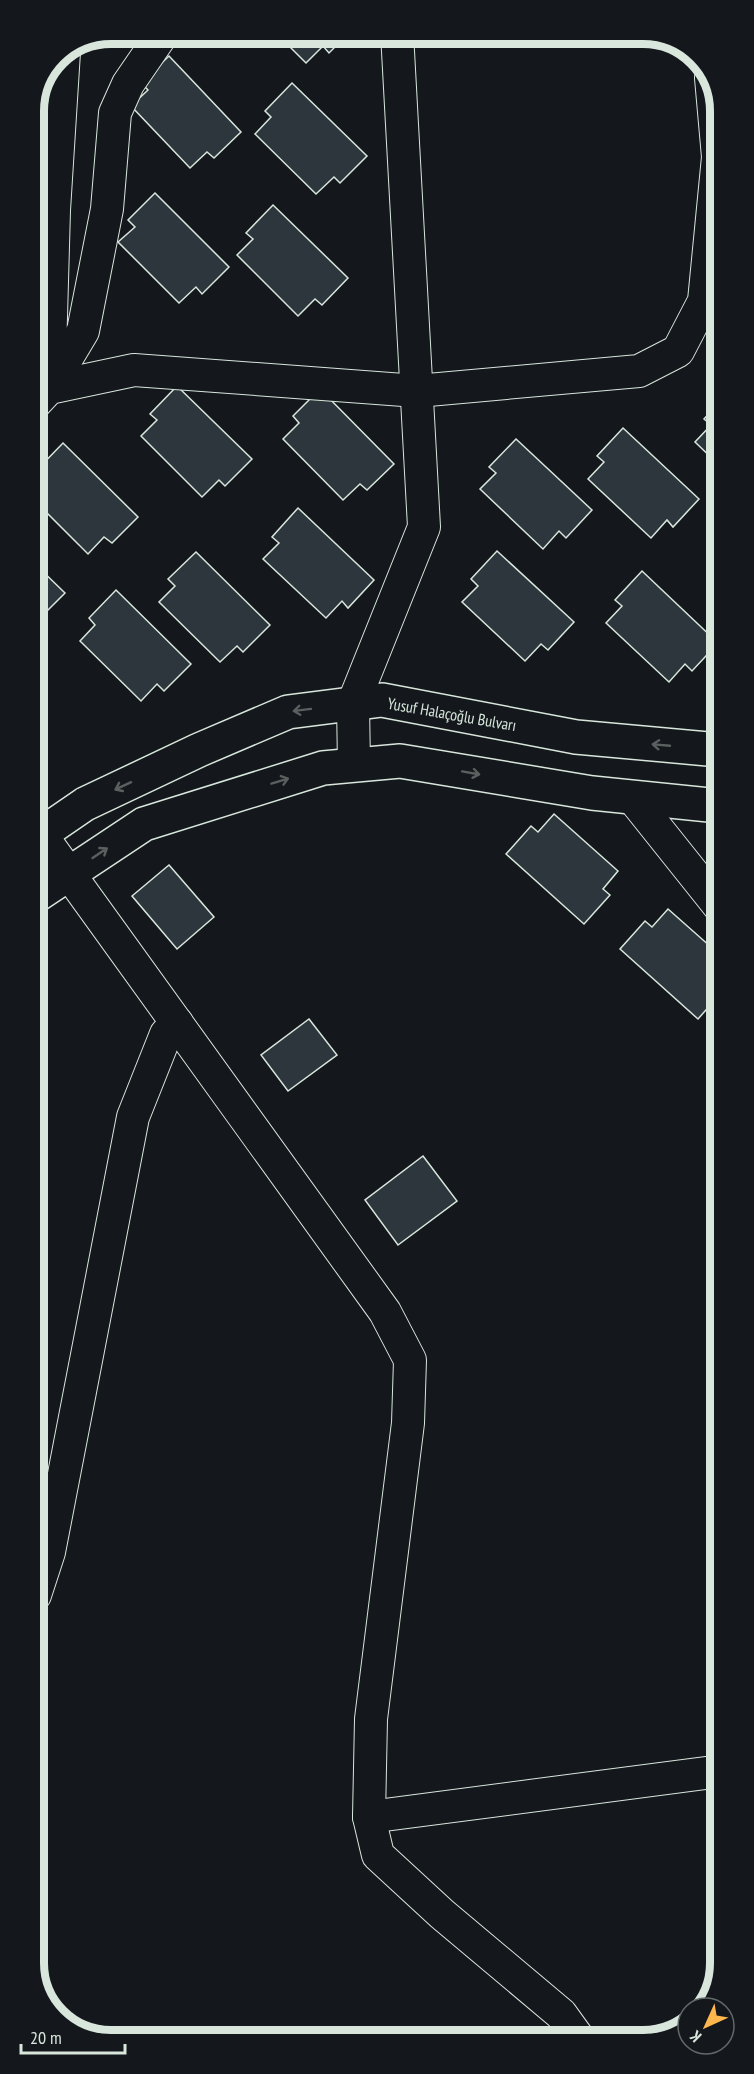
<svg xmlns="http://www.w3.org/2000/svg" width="754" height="2074" font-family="'PT Sans Narrow',sans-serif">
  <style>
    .building { fill: #2c363c; stroke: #d8e6dc; stroke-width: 1.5 }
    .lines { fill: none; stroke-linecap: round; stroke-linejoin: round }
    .minor-casing { stroke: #d8e6dc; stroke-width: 34 }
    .tertiary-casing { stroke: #d8e6dc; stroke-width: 36 }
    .minor { stroke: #14181c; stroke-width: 32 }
    .tertiary { stroke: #14181c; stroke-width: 33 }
    .oneway { stroke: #59605f }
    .labels { text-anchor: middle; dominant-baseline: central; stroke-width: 4.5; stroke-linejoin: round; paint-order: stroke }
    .street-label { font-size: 16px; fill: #d8e6dc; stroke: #14181c }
    .rim { fill: none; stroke: #d8e6dc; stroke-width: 8 }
  </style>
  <rect width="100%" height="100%" fill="#14181c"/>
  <g class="building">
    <path d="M276,33H349L329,53L323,46L306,63Z"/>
    <path d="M169,56L241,132L214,158L207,152L190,168L131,106L148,90L141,83Z"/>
    <path d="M292,83L367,156L340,183L334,177L316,194L255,134L271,117L265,111Z"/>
    <path d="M155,193L229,267L202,294L196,287L179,303L118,242L135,227L128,220Z"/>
    <path d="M273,205L348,278L322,305L315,299L298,316L237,255L253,239L246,233Z"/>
    <path d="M177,386L252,459L225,486L219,480L202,497L141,436L157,420L150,414Z"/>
    <path d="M320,389L394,464L367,490L360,484L343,500L283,439L299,423L293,416Z"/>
    <path d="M719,403V465L695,442L711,425L704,419Z"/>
    <path d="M623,428L699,499L673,527L667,520L651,538L588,479L604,462L597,456Z"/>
    <path d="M516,439L592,510L566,538L559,531L543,549L480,489L496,473L489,467Z"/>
    <path d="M63,443L138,517L112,543L104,537L88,554L34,500V487L43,477L36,471Z"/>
    <path d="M298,508L374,580L348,608L342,601L326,618L263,559L279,543L272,537Z"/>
    <path d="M497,551L574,622L548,650L541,644L525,661L462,602L478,586L471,579Z"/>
    <path d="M196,552L270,625L243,652L237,646L220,662L159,602L175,586L168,579Z"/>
    <path d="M34,563L65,593L38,620L34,616Z"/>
    <path d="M642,571L718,643L692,671L685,664L669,682L606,623L622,606L615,600Z"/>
    <path d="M116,590L191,664L164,691L157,684L141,701L80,641L95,625L89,618Z"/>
    <path d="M554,814L618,871L603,889L610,895L584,924L506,854L531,826L538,832Z"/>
    <path d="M169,865L214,917L177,949L132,896Z"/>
    <path d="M668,909L720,955V981L717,983L720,985V994L698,1019L620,949L645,921L652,927Z"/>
    <path d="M309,1019L337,1055L288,1091L261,1055Z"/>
    <path d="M423,1156L457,1201L398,1245L365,1200Z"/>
  </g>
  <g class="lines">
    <g class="minor-casing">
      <g id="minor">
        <path d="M49,388L83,331L107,209L115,113L128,84L163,33"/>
        <path d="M49,388L54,210L64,52"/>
        <path d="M34,404L49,388L134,370L417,391L639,371L678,351L704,301L718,157L711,78"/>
        <path d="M354,765L353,704L424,527L397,33"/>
        <path d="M632,797L719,906"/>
        <path d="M34,825L385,1312L410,1360L408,1423L371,1719L369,1817L378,1855L442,1914L561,2014L579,2039"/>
        <path d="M35,1595L49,1552L133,1117L166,1034L177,1023"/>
        <path d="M369,1817L721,1771"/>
      </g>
    </g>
    <g class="tertiary-casing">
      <g id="tertiary">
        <path d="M34,839L85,804L199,750L288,712L382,700L576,737L719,750"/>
        <path d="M34,897L144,824L323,768L400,761L592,793L719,806"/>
      </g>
    </g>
    <use href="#minor" class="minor"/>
    <use href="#tertiary" class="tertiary"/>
  </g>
  <defs><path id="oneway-shaft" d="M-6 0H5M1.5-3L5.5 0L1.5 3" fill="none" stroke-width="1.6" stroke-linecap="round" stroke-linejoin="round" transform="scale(1.5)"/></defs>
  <g class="oneway">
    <use href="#oneway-shaft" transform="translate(302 710) rotate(173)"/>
    <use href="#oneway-shaft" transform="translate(661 745) rotate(-175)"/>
    <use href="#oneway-shaft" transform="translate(471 773) rotate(10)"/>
    <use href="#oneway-shaft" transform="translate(280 781) rotate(-17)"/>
    <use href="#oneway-shaft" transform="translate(123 786) rotate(155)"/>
    <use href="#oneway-shaft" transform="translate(100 853) rotate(-34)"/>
  </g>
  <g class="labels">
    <g class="street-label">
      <text transform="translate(452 714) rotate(10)">Yusuf Halaçoğlu Bulvarı</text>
    </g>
  </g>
  <path d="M0 0H754V2074H0ZM111 44H643A67 67 0 0 1 710 111V1963A67 67 0 0 1 643 2030H111A67 67 0 0 1 44 1963V111A67 67 0 0 1 111 44Z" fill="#14181c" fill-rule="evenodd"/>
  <path class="rim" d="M111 44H643A67 67 0 0 1 710 111V1963A67 67 0 0 1 643 2030H111A67 67 0 0 1 44 1963V111A67 67 0 0 1 111 44Z"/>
  <g transform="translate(706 2026) rotate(225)"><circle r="28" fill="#14181c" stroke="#626a69" stroke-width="1.5"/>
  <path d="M0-4.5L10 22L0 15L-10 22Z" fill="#ffb74d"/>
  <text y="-9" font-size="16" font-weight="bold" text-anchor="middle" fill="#d8e6dc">K</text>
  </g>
  <path d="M21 2044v9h104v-9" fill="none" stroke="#d8e6dc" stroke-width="3"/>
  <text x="30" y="2044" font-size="18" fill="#d8e6dc" stroke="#14181c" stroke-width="4.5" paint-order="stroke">20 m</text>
</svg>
